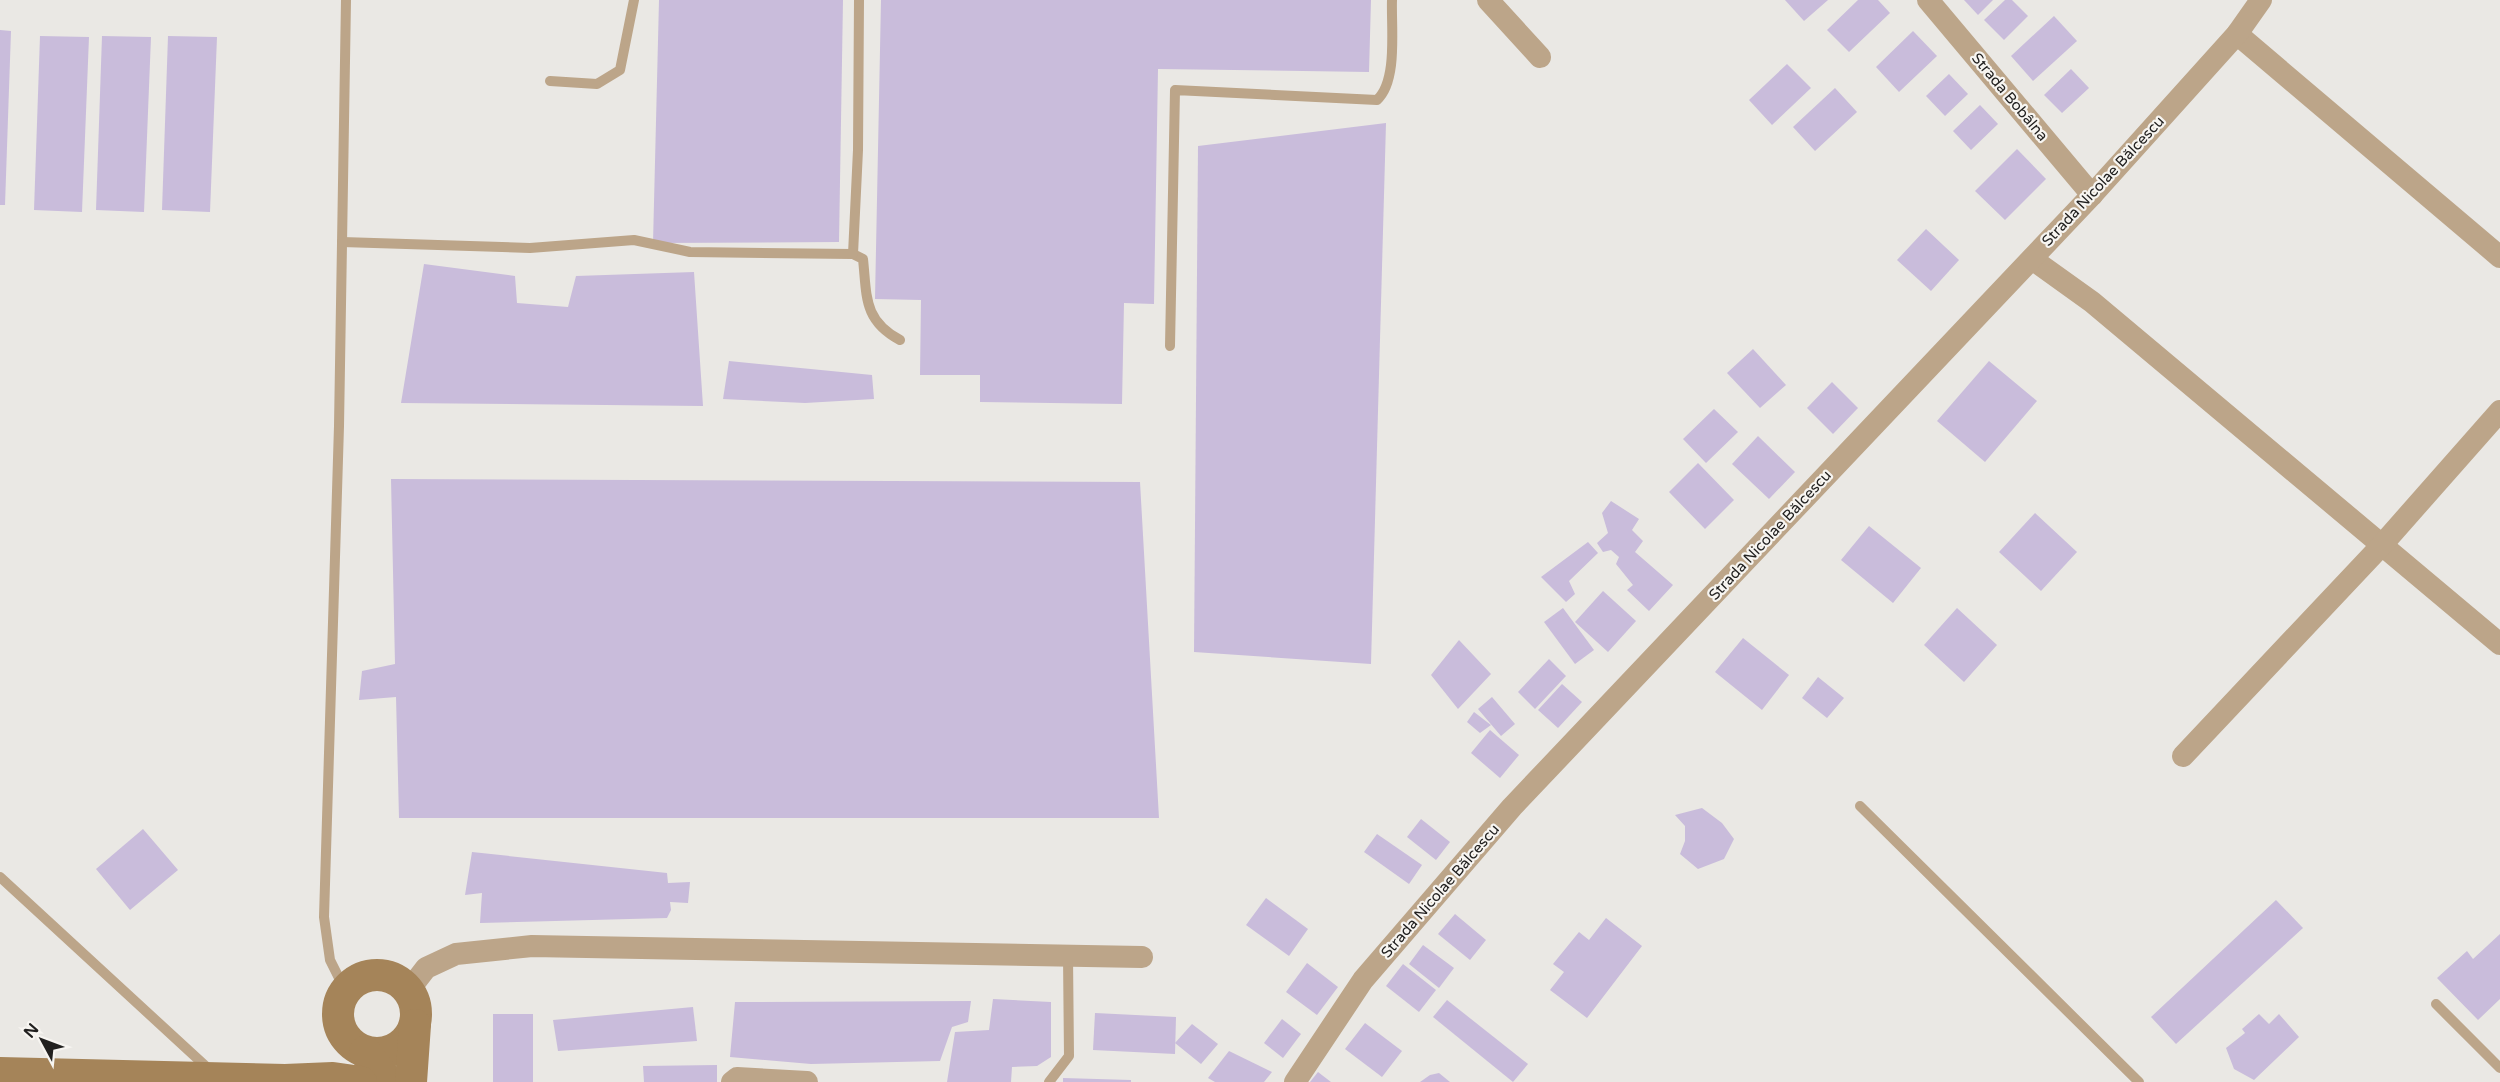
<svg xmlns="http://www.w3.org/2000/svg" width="2500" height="1082" font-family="'Varela Round',sans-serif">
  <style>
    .building { fill: #c9bcdb }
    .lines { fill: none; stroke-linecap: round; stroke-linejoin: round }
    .service { stroke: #bca589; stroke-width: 10 }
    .minor { stroke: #bca589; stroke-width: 22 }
    .secondary { stroke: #a58459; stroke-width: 32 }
    .labels { text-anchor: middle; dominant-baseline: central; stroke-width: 4.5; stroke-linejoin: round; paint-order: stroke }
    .street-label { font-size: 15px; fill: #222120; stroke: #f7f5f1 }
  </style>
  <rect width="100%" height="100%" fill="#eae8e4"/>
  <g class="building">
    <path d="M659,0H843L839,242L653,243Z"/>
    <path d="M881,0H1371L1369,72L1158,69L1154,304L1124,303L1122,404L980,402V375H920L921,300L875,299Z"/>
    <path d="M1785,0H1828L1804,21Z"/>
    <path d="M1858,0H1878L1890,13L1849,52L1827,30Z"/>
    <path d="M1964,0H1993L1978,15Z"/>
    <path d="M2005,0H2012L2028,16L2004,40L1984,20Z"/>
    <path d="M2054,16L2077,41L2033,81L2011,56Z"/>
    <path d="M0,30L11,31L5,205H0Z"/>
    <path d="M1913,31L1937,56L1899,92L1876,67Z"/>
    <path d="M40,36L89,37L82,212L34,210Z"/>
    <path d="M102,36L151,37L144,212L96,210Z"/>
    <path d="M168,36L217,37L210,212L162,210Z"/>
    <path d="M1787,64L1811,88L1772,125L1749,100Z"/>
    <path d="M2071,69L2089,88L2062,113L2044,95Z"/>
    <path d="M1949,74L1968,94L1945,116L1926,96Z"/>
    <path d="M1835,88L1857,112L1815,151L1793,127Z"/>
    <path d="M1980,105L1998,124L1971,150L1953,131Z"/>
    <path d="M1386,123L1371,664L1194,652L1198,146Z"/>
    <path d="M2017,149L2046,179L2005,220L1975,191Z"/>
    <path d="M1926,229L1959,260L1931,291L1897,260Z"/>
    <path d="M424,264L515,276L517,303L568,307L576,276L694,272L703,406L401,403Z"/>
    <path d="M1753,349L1786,385L1760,408L1727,373Z"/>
    <path d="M729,361L872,375L874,399L805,403L723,399Z"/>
    <path d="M1989,361L2037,401L1985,462L1937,421Z"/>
    <path d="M1832,382L1858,408L1833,434L1807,408Z"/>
    <path d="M1714,409L1738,432L1706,463L1683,439Z"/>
    <path d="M1758,436L1795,472L1769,499L1732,464Z"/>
    <path d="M1698,463L1734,500L1705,529L1669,492Z"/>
    <path d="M391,479L1140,482L1159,818H399L396,697L359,700L362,671L395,664Z"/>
    <path d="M1611,501L1639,519L1632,530L1643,541L1635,552L1673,585L1649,611L1627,590L1633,585L1616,564L1619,557L1611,550L1603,552L1597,543L1608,533L1602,513Z"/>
    <path d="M2035,513L2077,552L2041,591L1999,552Z"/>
    <path d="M1869,526L1921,568L1893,603L1841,560Z"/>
    <path d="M1588,542L1598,553L1569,581L1575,594L1566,602L1541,577Z"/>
    <path d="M1603,591L1636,621L1608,652L1575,622Z"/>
    <path d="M1563,608L1594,650L1575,664L1544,622Z"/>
    <path d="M1957,608L1997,645L1964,682L1924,645Z"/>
    <path d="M1743,638L1789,675L1762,710L1715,672Z"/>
    <path d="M1459,640L1491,674L1458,709L1431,675Z"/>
    <path d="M1549,659L1566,676L1535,709L1518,692Z"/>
    <path d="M1818,677L1844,698L1827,718L1802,698Z"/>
    <path d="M1562,684L1582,702L1558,728L1538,710Z"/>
    <path d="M1492,697L1515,724L1501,736L1478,709Z"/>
    <path d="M1474,712L1491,725L1480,733L1467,722Z"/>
    <path d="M1490,730L1519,755L1500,778L1471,753Z"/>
    <path d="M1702,808L1722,823L1734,839L1724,859L1698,869L1680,854L1685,841V826L1675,815Z"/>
    <path d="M1421,819L1450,842L1436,860L1407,837Z"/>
    <path d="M143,829L178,870L130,910L96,869Z"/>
    <path d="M1377,834L1422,865L1409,884L1364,852Z"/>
    <path d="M472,852L667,873L668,883L690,882L688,903L670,902L671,910L667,918L480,923L482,893L465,895Z"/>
    <path d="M1266,898L1308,929L1289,956L1246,925Z"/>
    <path d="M2276,900L2303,928L2176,1044L2151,1017Z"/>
    <path d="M1455,914L1486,940L1470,960L1438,934Z"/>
    <path d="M1606,918L1642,946L1587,1018L1550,990L1564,972L1553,964L1579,932L1589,940Z"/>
    <path d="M2500,934V999L2478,1020L2437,978L2467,951L2473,959Z"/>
    <path d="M1423,945L1454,968L1439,988L1409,964Z"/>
    <path d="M1307,963L1338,987L1317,1015L1286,992Z"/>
    <path d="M1403,964L1436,990L1419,1012L1386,986Z"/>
    <path d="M993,999L1051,1002V1057L1037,1066L1012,1067L1011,1082H947L955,1032L989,1030Z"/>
    <path d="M1447,1000L1528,1064L1513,1082L1433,1017Z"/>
    <path d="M971,1001L968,1022L952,1027L940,1061L811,1064L730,1057L735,1002Z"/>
    <path d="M693,1007L697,1041L558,1051L553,1020Z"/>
    <path d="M1095,1013L1176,1017L1175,1054L1093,1050Z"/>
    <rect x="493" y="1014" width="40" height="68"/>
    <path d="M2259,1014L2269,1024L2279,1014L2299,1037L2254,1080L2234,1069L2226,1048L2245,1033L2242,1029Z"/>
    <path d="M1282,1019L1301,1034L1283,1058L1264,1043Z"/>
    <path d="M1365,1023L1402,1051L1382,1077L1345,1049Z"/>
    <path d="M1192,1024L1218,1044L1201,1064L1175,1043Z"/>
    <path d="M1229,1051L1272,1072L1264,1082H1215L1208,1078Z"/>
    <path d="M717,1065V1082H644L643,1066Z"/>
    <path d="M1318,1072L1331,1082H1310Z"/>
    <path d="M1439,1073L1450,1082H1420L1430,1075Z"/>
    <path d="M1063,1078L1131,1080V1082H1063Z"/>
  </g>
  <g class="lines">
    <g class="service">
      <path d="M859,0L858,150L853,254L863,259C867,296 863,320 900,340"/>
      <path d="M550,81L597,84L620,70L634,0"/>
      <path d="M342,242L530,248L634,240L690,252L853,254"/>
      <path d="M1170,346L1175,90L1377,100C1398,81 1391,28 1392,0"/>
      <path d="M1860,806L2139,1082"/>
      <path d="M0,877L212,1072"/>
      <path d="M345,990L330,960L324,917L339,426L346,0"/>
      <path d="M2436,1004L2500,1068"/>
      <path d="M1049,1082L1069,1056L1068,956"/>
    </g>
    <g class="minor">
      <path d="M1488,0L1540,57"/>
      <path d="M1928,0L2092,195"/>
      <path d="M2237,34L2500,257"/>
      <path d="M2032,259L2092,302L2500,644"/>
      <path d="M2183,756L2381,546L2500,411"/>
      <path d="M409,990L426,968L456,954L532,946L1142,957"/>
      <path d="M732,1082L737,1078L807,1082"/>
      <path d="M1295,1082L1363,980L1512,807L2092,195L2237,34L2261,0"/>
    </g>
    <g class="secondary">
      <circle cx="377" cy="1014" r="39"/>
      <path d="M365,1052L388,1082"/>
      <path d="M0,1073L285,1080L333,1078L361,1082"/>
      <path d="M411,1082L415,1025"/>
    </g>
  </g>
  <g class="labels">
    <g class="street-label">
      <text transform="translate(2010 97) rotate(50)">Strada Bobâlna</text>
      <text transform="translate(2103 181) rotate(-47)">Strada Nicolae Bălcescu</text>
      <text transform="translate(1770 535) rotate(-47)">Strada Nicolae Bălcescu</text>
      <text transform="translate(1440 891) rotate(-49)">Strada Nicolae Bălcescu</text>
    </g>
  </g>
  <g transform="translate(42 1040) rotate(311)" stroke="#f7f5f1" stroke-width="4.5" paint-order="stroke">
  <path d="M0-4.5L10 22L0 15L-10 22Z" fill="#222120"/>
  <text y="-9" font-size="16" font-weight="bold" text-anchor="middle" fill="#222120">N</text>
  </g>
</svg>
